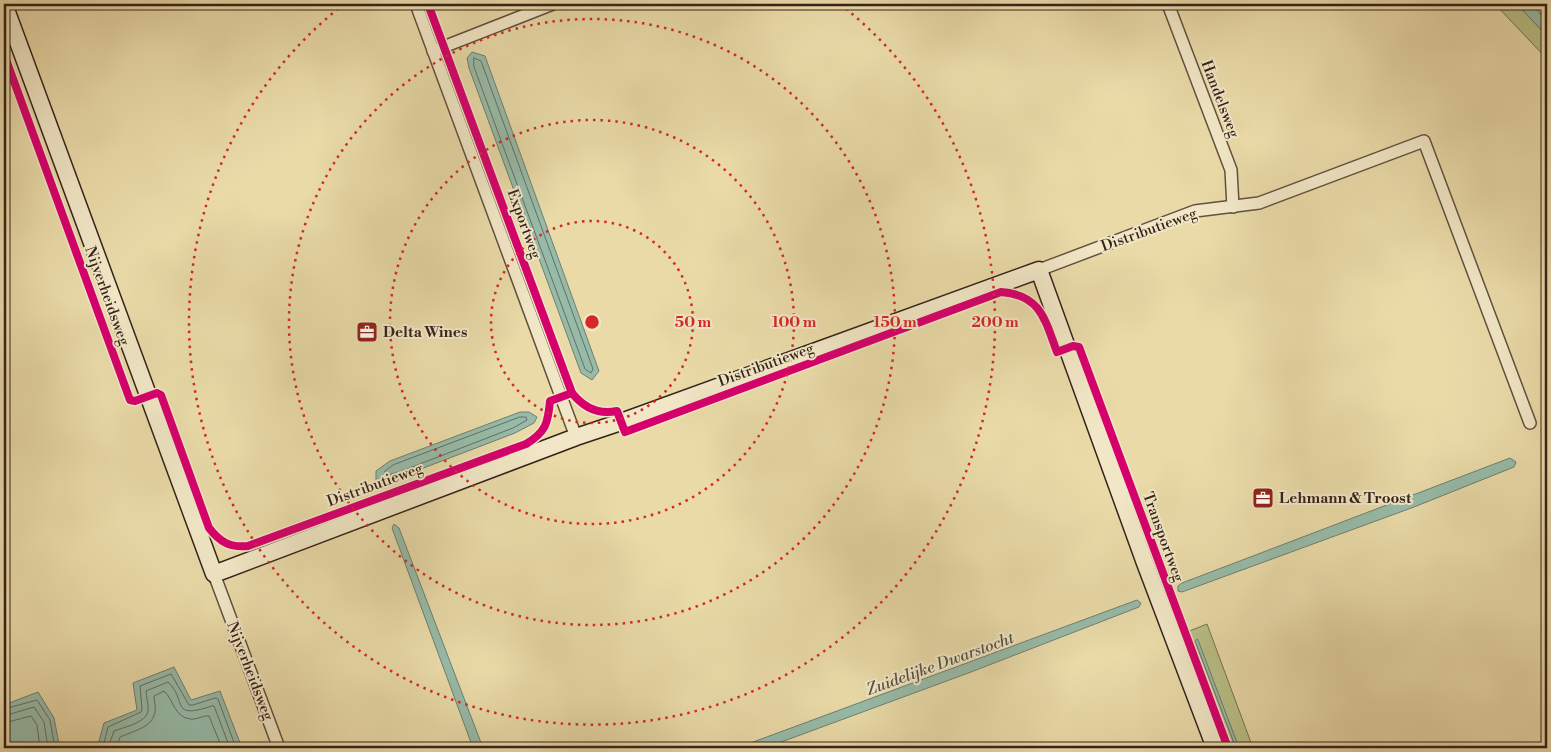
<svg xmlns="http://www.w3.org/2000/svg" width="1551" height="752" font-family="'Libre Bodoni',serif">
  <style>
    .green { fill: #b9bf86; stroke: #787050 }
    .water { fill: #97bba9; stroke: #707e70 }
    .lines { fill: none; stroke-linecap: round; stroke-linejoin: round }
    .shore { stroke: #666e62; stroke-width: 1 }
    .street-casing { stroke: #63503e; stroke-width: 14 }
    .secondary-casing { stroke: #36221a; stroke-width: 19 }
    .street { stroke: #f1e7c6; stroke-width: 11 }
    .secondary { stroke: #f1e7c6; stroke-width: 16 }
    .cycleway-casing { stroke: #f1e7c6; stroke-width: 11 }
    .cycleway { stroke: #d6006c; stroke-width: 8 }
    .ring { fill: none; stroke: #d62828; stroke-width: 2.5; stroke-dasharray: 2.5 5 }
    .labels { text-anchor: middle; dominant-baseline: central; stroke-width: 4; stroke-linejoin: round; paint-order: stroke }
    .street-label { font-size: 15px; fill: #36221a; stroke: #f1e7c6 }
    .poi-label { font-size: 15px; font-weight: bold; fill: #36221a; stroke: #f1e7c6; text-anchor: start }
    .water-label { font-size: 16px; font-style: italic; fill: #535045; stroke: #f1e7c6 }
    .centre { fill: #d62828; stroke: #f1e7c6; stroke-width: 2.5 }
    .ring-label { font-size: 15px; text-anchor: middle; font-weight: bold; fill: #d62828; stroke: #f1e7c6; stroke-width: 4; stroke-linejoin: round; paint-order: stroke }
  </style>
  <rect width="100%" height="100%" fill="#e9daa8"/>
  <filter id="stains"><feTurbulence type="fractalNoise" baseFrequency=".004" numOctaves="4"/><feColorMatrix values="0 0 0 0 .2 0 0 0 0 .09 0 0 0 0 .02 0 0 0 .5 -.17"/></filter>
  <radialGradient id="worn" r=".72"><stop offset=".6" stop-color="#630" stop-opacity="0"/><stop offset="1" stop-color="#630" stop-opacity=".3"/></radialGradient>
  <g class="green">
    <path d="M1495,4H1517L1547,36V59Z"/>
    <path d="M1531,4H1547V21Z"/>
    <path d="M1207,624L1253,748H1239L1197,639L1195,641L1236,748H1230L1187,632Z"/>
  </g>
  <g class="water">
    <path d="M1517,4H1531L1547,21V36Z"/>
    <path d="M472,52L485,56L599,371L592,380L581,373L469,68L467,58Z"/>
    <path d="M520,412H529L537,417L534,423L515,433L400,477L382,481L378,489L376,484V471L390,461Z"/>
    <path d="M1510,458L1516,462L1514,467L1414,507L1182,592L1178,591V586L1182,583Z"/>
    <path d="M394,524L399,528L483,748H473L392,528Z"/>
    <path d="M1137,600L1141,603L1139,607L971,672L765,748H737Z"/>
    <path d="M1197,639L1198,640L1239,748H1236L1195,641Z"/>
    <path d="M174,667L191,700L220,691L242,748H88L99,741L104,723L137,710L133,683Z"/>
    <path d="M38,692L54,718L59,744L65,748H4V705Z"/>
  </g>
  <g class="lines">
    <g class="shore">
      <path d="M474,58L481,61L593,369L591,373L585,369L474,67Z"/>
      <path d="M520,417H526L527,420L513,428L399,472L387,475L385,473V471L393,465Z"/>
      <path d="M4,709L37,700L50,720L55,748"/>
      <path d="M4,716L34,707L44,722L48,748"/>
      <path d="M4,723L31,716L37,725L40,748"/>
      <path d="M97,748L104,743L108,727L141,712L142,709L140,686L171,674L189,705H193L215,698L218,699L236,748"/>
      <path d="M108,748L114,731C124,727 146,723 148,711C149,704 146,697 146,691L168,682C188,701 169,720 212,706H214L230,748"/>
      <path d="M116,748L120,737C133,731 152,728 155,712C156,707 154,701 154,696L164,691C174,700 174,717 190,719C197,720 203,715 209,716L222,748"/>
    </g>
    <g class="street-casing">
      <g id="street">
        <path d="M416,4L576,437"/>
        <path d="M1168,4L1231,170L1233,207"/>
        <path d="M433,51L553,4"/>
        <path d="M1039,270L1195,211L1259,203L1424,141L1530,423"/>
        <path d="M214,574L279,748"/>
      </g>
    </g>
    <g class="secondary-casing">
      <path id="secondary" d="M4,4L214,574L576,437L621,422L1039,270L1145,563L1215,748"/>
    </g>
    <use href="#street" class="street"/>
    <use href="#secondary" class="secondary"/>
    <g class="cycleway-casing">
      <g id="cycleway">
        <path d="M428,4L572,393C584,408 598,415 617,411L625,432L1001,292C1041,295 1045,320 1057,352L1073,346L1079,347L1228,748"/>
        <path d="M4,54L130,400L135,401L157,393L161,395L209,528C220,542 230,548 248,546L526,444C546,432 548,423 550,401L572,393"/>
      </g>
    </g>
    <use href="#cycleway" class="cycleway"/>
  </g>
  <g class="ring">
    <circle cx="592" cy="322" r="101"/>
    <circle cx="592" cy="322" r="202"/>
    <circle cx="592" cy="322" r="303"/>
    <path d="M840 4A403 403 0 1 1 344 4"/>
  </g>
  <defs>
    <g id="office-square" transform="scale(1.125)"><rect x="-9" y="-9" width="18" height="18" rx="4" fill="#8f2418" stroke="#f1e7c6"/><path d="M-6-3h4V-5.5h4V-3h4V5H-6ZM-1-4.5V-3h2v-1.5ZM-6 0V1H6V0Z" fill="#fff"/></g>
  </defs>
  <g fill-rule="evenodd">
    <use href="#office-square" x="367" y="332"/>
    <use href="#office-square" x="1263" y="498"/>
  </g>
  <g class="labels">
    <g class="street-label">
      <text transform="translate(1220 99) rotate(69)">Handelsweg</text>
      <text transform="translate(524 224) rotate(70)">Exportweg</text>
      <text transform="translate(1149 230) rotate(-20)">Distributieweg</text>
      <text transform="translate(107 296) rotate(70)">Nijverheidsweg</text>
      <text transform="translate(766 365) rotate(-20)">Distributieweg</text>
      <text transform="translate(375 485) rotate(-20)">Distributieweg</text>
      <text transform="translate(1163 537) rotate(70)">Transportweg</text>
      <text transform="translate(250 671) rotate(69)">Nijverheidsweg</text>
    </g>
    <g class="poi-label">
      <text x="383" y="332">Delta Wines</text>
      <text x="1279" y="498">Lehmann &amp; Troost</text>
    </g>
    <g class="water-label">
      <text transform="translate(940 664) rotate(-20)">Zuidelijke Dwarstocht</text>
    </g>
  </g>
  <circle cx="592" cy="322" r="8" class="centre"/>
  <g class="ring-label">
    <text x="693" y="327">50 m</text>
    <text x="794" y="327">100 m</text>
    <text x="895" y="327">150 m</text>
    <text x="995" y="327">200 m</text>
  </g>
  <rect width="1551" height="752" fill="none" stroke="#e9daa8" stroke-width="20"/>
  <rect x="5" y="5" width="1541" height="742" fill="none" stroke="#36221a" stroke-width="2.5"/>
  <rect x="10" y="10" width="1531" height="732" fill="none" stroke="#36221a"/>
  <rect width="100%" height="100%" filter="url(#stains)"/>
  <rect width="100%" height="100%" fill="url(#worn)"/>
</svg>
